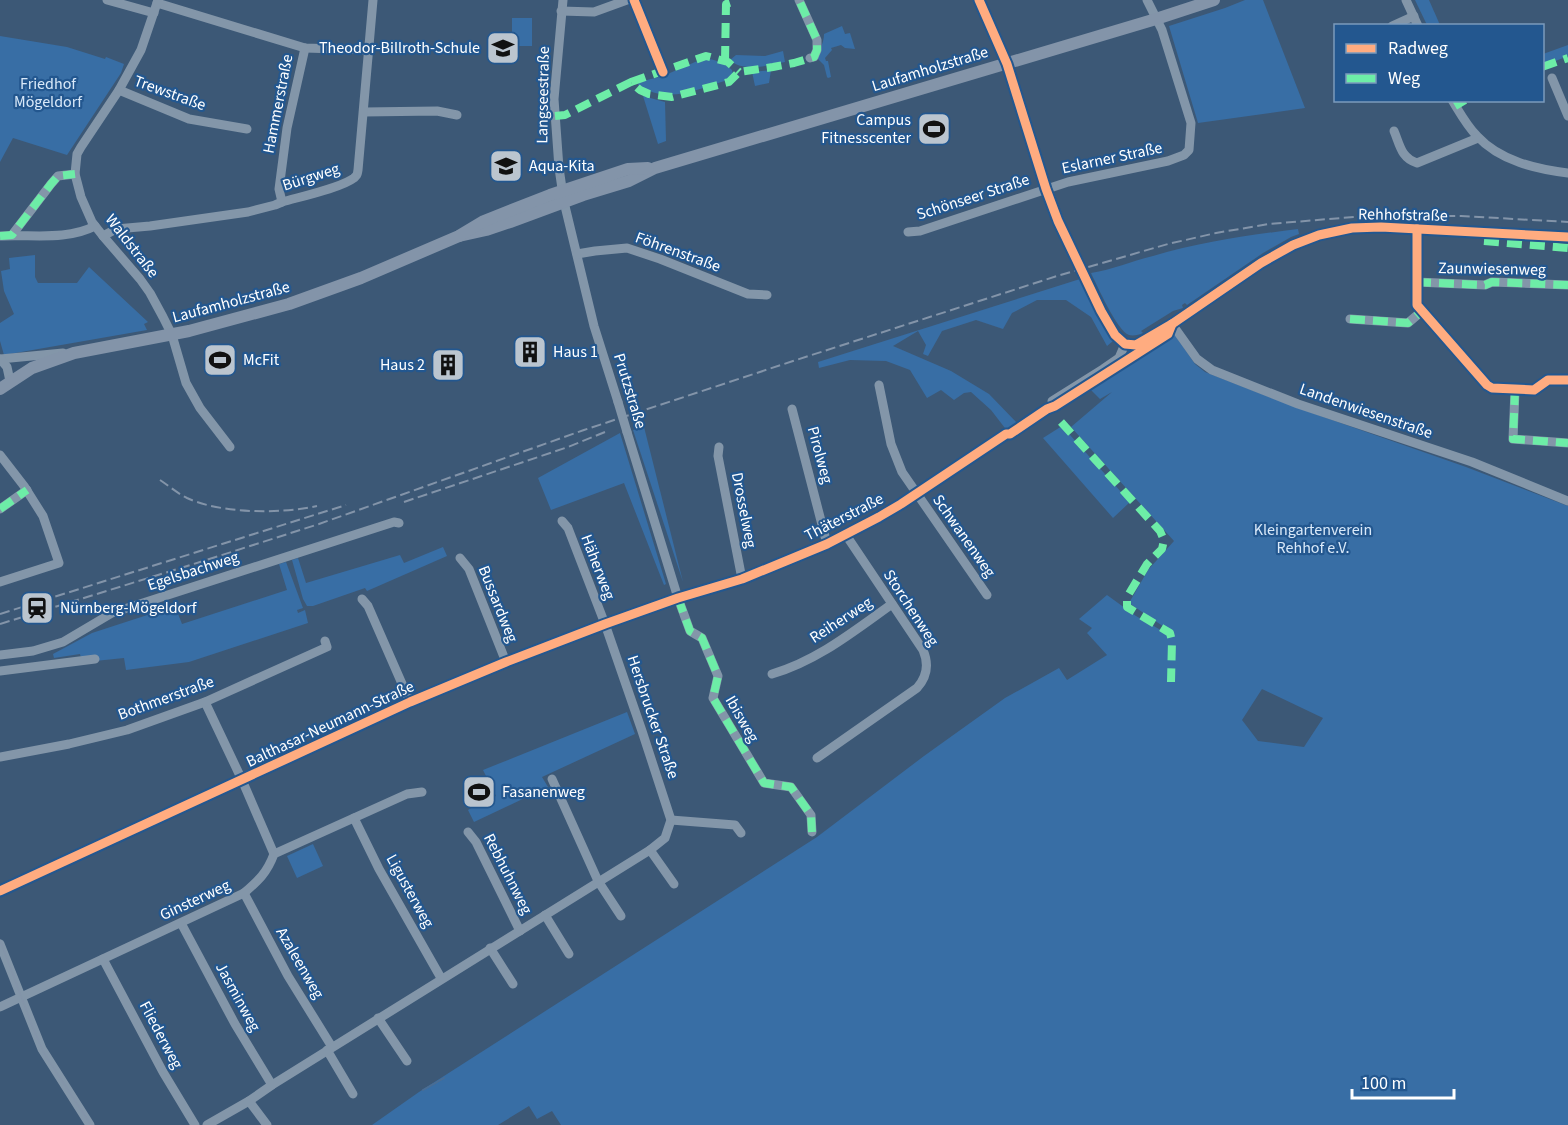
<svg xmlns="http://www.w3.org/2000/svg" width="1568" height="1125" font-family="'Source Sans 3',sans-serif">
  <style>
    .green { fill: #386ea5; fill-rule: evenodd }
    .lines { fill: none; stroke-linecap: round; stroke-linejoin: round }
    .stream { stroke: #4a6d94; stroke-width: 2 }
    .minor { stroke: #8396a9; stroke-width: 9 }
    .major { stroke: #8394a9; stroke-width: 12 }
    .tram { stroke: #8394a9; stroke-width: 1.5 }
    .rail { stroke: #8394a9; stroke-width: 2; stroke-dasharray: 10 4.5; stroke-linecap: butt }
    .minor-bridge { stroke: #8396a9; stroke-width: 9 }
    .quiet { stroke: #6deda7; stroke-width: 8; stroke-dasharray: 15 8; stroke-linecap: butt }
    .cycleway-casing { stroke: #23578f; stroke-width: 13 }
    .cycleway { stroke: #ffac80; stroke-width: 9 }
    .labels { text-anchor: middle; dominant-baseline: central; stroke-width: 4.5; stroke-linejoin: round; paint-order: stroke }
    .poi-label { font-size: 16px; fill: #fff; stroke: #23578f; text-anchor: start }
    .street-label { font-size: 16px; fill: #fff; stroke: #23578f }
    .park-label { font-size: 16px; fill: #d9e9f9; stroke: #23578f }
  </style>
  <rect width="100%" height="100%" fill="#3c5876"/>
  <g class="green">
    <path d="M1245,0H1263L1305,108L1198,123L1169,26L1225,8Z"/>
    <path d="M1415,0H1429L1440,25H1427Z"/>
    <rect x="512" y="18" width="20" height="28"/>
    <path d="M842,26L845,34L850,33L855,49L845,48L841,45L831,48L832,50L825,58L826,61H828L831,77L828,78L827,77L824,65L817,58C819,50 824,43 824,34Z"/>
    <path d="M0,36L67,47L105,59L106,57L124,64L121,73L67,155L13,138L0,162Z"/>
    <path d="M1568,45V56L1543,66V54Z"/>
    <path d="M783,51L785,62C769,65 744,73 730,60L736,55L765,56Z"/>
    <path d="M702,59C712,58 724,63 732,70L733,75L728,80C697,89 668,105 638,85L639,82L663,76Z"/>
    <path d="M771,70L769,83L755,86L752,72Z"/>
    <path d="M643,96L665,102L666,141L658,144Z"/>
    <path d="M1298,229L1299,234L1291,237L1263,253L1187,305L1185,303L1182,305L1183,308L1173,311L1141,331L1143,333C1139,335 1133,336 1129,335C1117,331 1097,285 1091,273C1112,270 1132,261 1153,256C1201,242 1250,235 1298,229Z"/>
    <path d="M35,255V277L38,283H77L89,267L148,322L144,324L147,330L4,355L0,341V323L14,314L4,291L1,271L10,269L9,258Z"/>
    <path d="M1080,279L1095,311L1113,341L1107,346L1091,317L1066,300H1037L1012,313L1003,329L976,320L942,331L928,356L923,354L926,345L918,331L893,346L951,371L989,394L1019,425L1008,432L991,410L971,392L964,393L954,400L941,390L927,398L910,370L886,361L850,360L819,368L818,362Z"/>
    <path d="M1171,335H1175L1195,364L1205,372L1298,408L1466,467L1568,506V1125H561L552,1111L537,1119L529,1106L498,1125H372L419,1092L817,837L924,756L1005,698L1059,668L1067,680L1107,655L1087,633L1092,628L1079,619L1107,595L1136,616L1166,633L1170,631L1129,603L1148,570L1174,541L1071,427L1112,392L1100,399L1091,390ZM1262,689L1323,718L1304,747L1258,741L1242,720Z"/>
    <path d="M1062,426L1130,502L1113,518L1043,438Z"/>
    <path d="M644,427L683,582L633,430Z"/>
    <path d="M620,433L666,584L664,585L624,483L551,510L538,478Z"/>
    <path d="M443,547L447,556L367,591L365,588L313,606H307L303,599L292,560L298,558L306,583L400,555L404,563Z"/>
    <path d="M286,562L303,608L297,610L298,613L305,610L308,623L189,662L126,670L124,658L95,661L81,658L80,654L54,658L53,654L92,633L175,606L182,624L287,590L279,564Z"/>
    <path d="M627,712L635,734L542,777L548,787L474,822L468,810L474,806L465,787L484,778L493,797L496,796L483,770Z"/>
    <path d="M313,844L323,866L297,878L287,856Z"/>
  </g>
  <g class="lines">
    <path class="stream" d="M423,1090L444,1078"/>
    <g class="minor">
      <path d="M107,0L154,13"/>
      <path d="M158,0L141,50L119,90L81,147L77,154L75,174L81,197L92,222L103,236L140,279L150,293L163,317L172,335L186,383L200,408L230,447"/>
      <path d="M563,0L554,99L559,168L564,202L594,326L618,402"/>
      <path d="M799,0L817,40V50L814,57L810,58"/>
      <path d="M979,0C991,27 1003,53 1013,81C1032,139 1047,195 1072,251"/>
      <path d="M1406,0L1418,26"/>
      <path d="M157,3L305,48L369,50"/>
      <path d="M561,11L594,12L627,0"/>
      <path d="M1392,26L1414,16"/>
      <path d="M1552,78L1568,116"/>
      <path d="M119,90L189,119L247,129"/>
      <path d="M1452,100C1460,113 1467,126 1477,136C1500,161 1536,169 1568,173"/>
      <path d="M364,112L437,111L457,115"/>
      <path d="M1394,131C1400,145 1401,158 1417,163L1478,138"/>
      <path d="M282,202L279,189L287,128L305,48"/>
      <path d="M1417,229V305L1487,385L1492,388L1534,390L1548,380H1568"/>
      <path d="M908,232L920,231L1068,182L1168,161L1184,155L1189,150L1191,123L1162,30L1147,0"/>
      <path d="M12,235L51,184L58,176L75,174"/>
      <path d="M0,236C31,234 66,241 95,226"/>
      <path d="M103,236L116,229L150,226L248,212L275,205L282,202C299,197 341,188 354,178C358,174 357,175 358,170L373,0"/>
      <path d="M577,254L595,251L627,248L660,259L748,294L767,295"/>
      <path d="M1416,282L1485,285L1492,282L1568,285"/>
      <path d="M1088,285L1101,311L1115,335L1125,344L1136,345L1172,324L1261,263L1293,245L1319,235L1352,228L1381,227L1568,237"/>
      <path d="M1350,319L1408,323L1422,311"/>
      <path d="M1172,324L1197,359L1212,370L1298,404L1472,462L1568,501"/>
      <path d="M0,359L63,353"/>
      <path d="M0,359L7,367L10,381"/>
      <path d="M879,385L891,444L902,472L987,595"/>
      <path d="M1515,390L1513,439L1568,443"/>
      <path d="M1052,401L1103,369L1119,358L1125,344"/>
      <path d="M792,409L827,544"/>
      <path d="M627,432L678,598L690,631L702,638L718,676L713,698L764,783L791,787L811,815L812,832"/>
      <path d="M719,447L718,456L742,579"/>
      <path d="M0,455L24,486L43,516L59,563L0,582"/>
      <path d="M0,509L27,490"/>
      <path d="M460,558L469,569L506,662"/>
      <path d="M362,599L368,606L410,702"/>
      <path d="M618,620C688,595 759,575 828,544C890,515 950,473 1006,434H1010"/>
      <path d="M0,655L33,651L63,642L112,613L394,522L399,523"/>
      <path d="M0,671L95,659"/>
      <path d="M772,674C817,661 854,631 892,604"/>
      <path d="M205,702L242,780L274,854"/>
      <path d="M0,757L69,744L127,730L205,702L327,647L325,641"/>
      <path d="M817,758L917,688C927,677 929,664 923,650L846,535"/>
      <path d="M552,779L598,881L621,916"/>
      <path d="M354,818L379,869L441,978"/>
      <path d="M671,820L735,825L741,833"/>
      <path d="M468,832L476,842L520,931"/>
      <path d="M650,850L674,884"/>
      <path d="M0,891L410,702L506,662L605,624"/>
      <path d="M244,893L288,976L332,1047"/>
      <path d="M545,915L569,954"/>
      <path d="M181,923L235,1024L272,1085"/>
      <path d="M0,944L42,1049L90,1125"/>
      <path d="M490,948L513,984"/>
      <path d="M103,959L163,1072L195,1125"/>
      <path d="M0,1007L244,893C258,881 267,873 274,854L407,794L422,792"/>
      <path d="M378,1018L407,1061"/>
      <path d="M327,1050L353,1094"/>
      <path d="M249,1101L267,1125"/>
      <path d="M207,1125L249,1101L272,1085L650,850L665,838L671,820L642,731L605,624L568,528L562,521"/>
    </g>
    <g class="major">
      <path d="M459,236L486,230L510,222L583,195L629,181L655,168L1156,19L1214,0"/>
      <path d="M0,389L32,368L74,353L189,331L289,304L361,278L459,236L484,221L550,195L628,169L648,168"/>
    </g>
    <path class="tram" d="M0,940L33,1028L45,1055L91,1125"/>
    <g class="rail">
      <path d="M160,480C169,486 177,493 187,498C221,514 282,514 317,506"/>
      <path d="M404,502L568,447L605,432"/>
      <path d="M0,614L346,505"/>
      <path d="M0,624L200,562L319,524L584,430L793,361L1057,276L1168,244L1216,233L1269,224L1365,216H1461L1568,222"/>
    </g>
    <g class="minor-bridge">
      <path d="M1072,251L1088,285"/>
      <path d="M618,402L627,432"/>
    </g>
    <g class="quiet">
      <path d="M725,61L726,4L732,2L731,0"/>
      <path d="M1542,67L1568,58"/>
      <path d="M631,82L706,56L728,62L739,72"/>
      <path d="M1455,106L1465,100"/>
      <path d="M555,116L565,115L631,82L640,90L649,94L672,97L729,82L739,72L773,67L794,63L814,57L817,50V40L799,0"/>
      <path d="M0,236L12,235L51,184L58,176L75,174"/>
      <path d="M1484,241L1568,248"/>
      <path d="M1416,282L1485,285L1492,282L1568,285"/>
      <path d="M1350,319L1408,323L1422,311"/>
      <path d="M1515,390L1513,439L1568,443"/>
      <path d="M1061,422L1160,531L1164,540L1162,549L1147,564L1127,597V607L1170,633L1172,641L1171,682"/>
      <path d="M0,509L27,490"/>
      <path d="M678,598L690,631L702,638L718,676L713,698L764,783L791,787L811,815L812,832"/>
    </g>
    <g class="cycleway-casing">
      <g id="cycleway">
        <path d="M634,0L663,72"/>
        <path d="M979,0L1007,64L1046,189L1058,221L1101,311L1115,335L1125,344L1136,345L1172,324L1261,263L1293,245L1319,235L1352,228L1381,227L1568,237"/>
        <path d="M1417,229V305L1487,385L1492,388L1534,390L1548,380H1568"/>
        <path d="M0,891L410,702L506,662L605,624L678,598L742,579L827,544L879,517L901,504L1006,434H1010L1047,409L1055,406L1168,334L1172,324"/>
      </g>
    </g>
    <use href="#cycleway" class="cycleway"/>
  </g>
  <defs>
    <g id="school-square" transform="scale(1.725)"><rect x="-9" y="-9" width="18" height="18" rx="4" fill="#bbc5cf" stroke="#23578f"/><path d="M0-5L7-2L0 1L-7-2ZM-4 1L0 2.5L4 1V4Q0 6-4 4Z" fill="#111"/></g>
    <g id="stadium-square" transform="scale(1.725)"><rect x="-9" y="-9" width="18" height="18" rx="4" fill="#bbc5cf" stroke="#23578f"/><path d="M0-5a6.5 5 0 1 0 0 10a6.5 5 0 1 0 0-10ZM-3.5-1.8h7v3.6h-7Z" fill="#111"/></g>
    <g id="building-square" transform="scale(1.725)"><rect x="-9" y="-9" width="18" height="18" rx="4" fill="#bbc5cf" stroke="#23578f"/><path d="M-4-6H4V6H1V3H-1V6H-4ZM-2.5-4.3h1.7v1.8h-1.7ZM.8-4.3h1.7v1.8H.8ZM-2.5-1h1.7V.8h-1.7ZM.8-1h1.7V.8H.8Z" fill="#111"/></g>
    <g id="station-square" transform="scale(1.725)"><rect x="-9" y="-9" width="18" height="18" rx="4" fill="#bbc5cf" stroke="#23578f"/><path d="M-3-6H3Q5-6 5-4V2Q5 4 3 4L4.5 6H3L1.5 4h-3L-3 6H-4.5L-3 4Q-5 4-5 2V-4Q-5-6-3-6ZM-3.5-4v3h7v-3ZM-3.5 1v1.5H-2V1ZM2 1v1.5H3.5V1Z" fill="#111"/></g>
  </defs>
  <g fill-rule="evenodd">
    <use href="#school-square" x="503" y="48"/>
    <use href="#stadium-square" x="934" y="129"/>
    <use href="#school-square" x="506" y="166"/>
    <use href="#building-square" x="530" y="352"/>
    <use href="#stadium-square" x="220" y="360"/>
    <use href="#building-square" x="448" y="365"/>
    <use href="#station-square" x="37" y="608"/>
    <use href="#stadium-square" x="479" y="792"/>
  </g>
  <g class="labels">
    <g class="poi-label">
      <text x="480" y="48" text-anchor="end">Theodor-Billroth-Schule</text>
      <text x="911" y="120" text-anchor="end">Campus<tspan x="911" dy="18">Fitnesscenter</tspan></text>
      <text x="529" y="166">Aqua-Kita</text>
      <text x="553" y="352">Haus 1</text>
      <text x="243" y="360">McFit</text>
      <text x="425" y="365" text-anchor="end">Haus 2</text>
      <text x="60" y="608">Nürnberg-Mögeldorf</text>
      <text x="502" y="792">Fasanenweg</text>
    </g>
    <g class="street-label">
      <text transform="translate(930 69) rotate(-17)">Laufamholzstraße</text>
      <text transform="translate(170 93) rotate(20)">Trewstraße</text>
      <text transform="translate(543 95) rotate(-89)">Langseestraße</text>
      <text transform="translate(278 104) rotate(-79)">Hammerstraße</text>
      <text transform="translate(1112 158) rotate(-12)">Eslarner Straße</text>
      <text transform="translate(311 177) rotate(-18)">Bürgweg</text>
      <text transform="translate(973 197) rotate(-18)">Schönseer Straße</text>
      <text transform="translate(1403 215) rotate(1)">Rehhofstraße</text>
      <text transform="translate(132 246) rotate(52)">Waldstraße</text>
      <text transform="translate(678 252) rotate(20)">Föhrenstraße</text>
      <text transform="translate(1492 269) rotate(1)">Zaunwiesenweg</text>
      <text transform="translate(231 302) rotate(-15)">Laufamholzstraße</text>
      <text transform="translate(630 391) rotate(73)">Prutzstraße</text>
      <text transform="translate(1366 411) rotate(19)">Landenwiesenstraße</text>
      <text transform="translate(820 455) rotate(75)">Pirolweg</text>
      <text transform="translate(744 510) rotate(79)">Drosselweg</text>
      <text transform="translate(844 517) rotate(-27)">Thäterstraße</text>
      <text transform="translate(964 536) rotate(55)">Schwanenweg</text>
      <text transform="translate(598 567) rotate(69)">Häherweg</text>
      <text transform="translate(193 571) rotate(-18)">Egelsbachweg</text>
      <text transform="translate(498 604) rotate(68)">Bussardweg</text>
      <text transform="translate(911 608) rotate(57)">Storchenweg</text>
      <text transform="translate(841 620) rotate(-33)">Reiherweg</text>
      <text transform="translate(166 698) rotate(-20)">Bothmerstraße</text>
      <text transform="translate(653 717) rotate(71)">Hersbrucker Straße</text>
      <text transform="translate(742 719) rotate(60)">Ibisweg</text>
      <text transform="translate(330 724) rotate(-25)">Balthasar-Neumann-Straße</text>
      <text transform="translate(508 874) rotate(63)">Rebhuhnweg</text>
      <text transform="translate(410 891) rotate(61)">Ligusterweg</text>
      <text transform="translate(195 900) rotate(-25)">Ginsterweg</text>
      <text transform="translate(300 963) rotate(60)">Azaleenweg</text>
      <text transform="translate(238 997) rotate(61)">Jasminweg</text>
      <text transform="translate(161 1035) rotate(62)">Fliederweg</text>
    </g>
    <g class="park-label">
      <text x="48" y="84">Friedhof<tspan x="48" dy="18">Mögeldorf</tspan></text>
      <text x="1313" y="530">Kleingartenverein<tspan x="1313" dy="18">Rehhof e.V.</tspan></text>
    </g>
  </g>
  <rect x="1334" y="24" width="210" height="78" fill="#23578f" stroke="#7b9abc" stroke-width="1.5"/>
  <rect x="1346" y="44" width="30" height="9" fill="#ffac80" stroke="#7b9abc" stroke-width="1.5"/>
  <text x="1388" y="54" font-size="18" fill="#ffffff">Radweg</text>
  <rect x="1346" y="74" width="30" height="9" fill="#6deda7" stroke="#7b9abc" stroke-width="1.5"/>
  <text x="1388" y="84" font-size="18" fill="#ffffff">Weg</text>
  <path d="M1352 1089v9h102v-9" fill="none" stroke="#ffffff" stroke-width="3"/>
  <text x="1361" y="1089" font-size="18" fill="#ffffff" stroke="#23578f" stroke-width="4.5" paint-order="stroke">100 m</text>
</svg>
